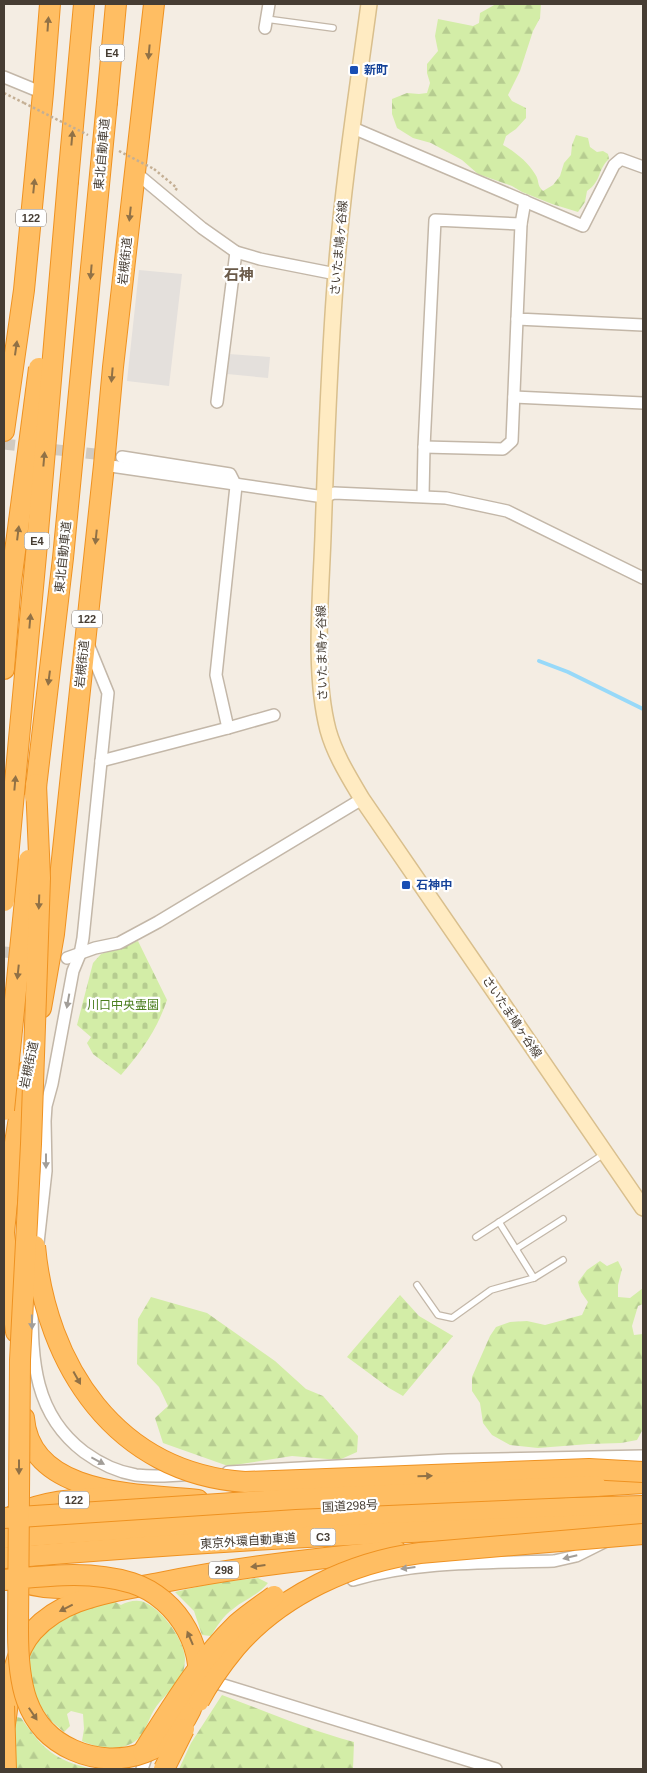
<svg xmlns="http://www.w3.org/2000/svg" width="647" height="1773" font-family="Helvetica,'Noto Sans JP',sans-serif">
  <style>
    .forest { fill: url(#forest-firs) }
    .cemetery { fill: url(#cemetery-stones) }
    .parking { fill: #e4e0dc }
    .lines { fill: none; stroke-linecap: round; stroke-linejoin: round }
    .stream { stroke: #97d9f9; stroke-width: 4 }
    .street-tunnel { stroke: #d1cac0; stroke-width: 11; stroke-dasharray: 11 5.5; stroke-linecap: butt }
    .highway-tunnel { stroke: #d1cac0; stroke-width: 20; stroke-dasharray: 20 10; stroke-linecap: butt }
    .lane-casing { stroke: #c3b7a8; stroke-width: 8 }
    .street-casing { stroke: #c3b7a8; stroke-width: 14 }
    .secondary-casing { stroke: #d9bf8d; stroke-width: 18 }
    .highway-casing { stroke: #ef9221; stroke-width: 22 }
    .path { stroke: #c4af94; stroke-width: 2.5; stroke-dasharray: 2.5 2.5; stroke-linecap: butt }
    .lane { stroke: #fff; stroke-width: 5.5 }
    .street { stroke: #fff; stroke-width: 11 }
    .secondary { stroke: #ffebc2; stroke-width: 15 }
    .highway { stroke: #ffbe63; stroke-width: 20 }
    .highway-bridge-casing { stroke: #ef9221; stroke-width: 22; stroke-linecap: butt }
    .path-bridge { stroke: #c4af94; stroke-width: 2.5; stroke-dasharray: 2.5 2.5; stroke-linecap: butt }
    .highway-bridge { stroke: #ffbe63; stroke-width: 20 }
    .oneway { fill: #907146 }
    .oneway2 { fill: #a29e99 }
    .transit-dot { fill: #1a4fb4; stroke: #fff; stroke-width: 2 }
    .labels { text-anchor: middle; dominant-baseline: central; stroke-width: 4.5; stroke-linejoin: round; paint-order: stroke }
    .shield { fill: #fff; stroke: #7e7770; stroke-width: 1 }
    .shield-label { font-size: 11px; font-weight: bold; fill: #463d33 }
    .transit-label { font-size: 12px; font-weight: bold; fill: #164399; stroke: #fff; text-anchor: start }
    .street-label { font-size: 12px; fill: #463d33; stroke: #fff }
    .park-label { font-size: 12px; fill: #4b7e1f; stroke: #fff }
    .quarter-label { font-size: 15px; font-weight: bold; fill: #6a5a49; stroke: #fff }
  </style>
  <defs>
    <pattern id="forest-firs" width="22" height="20" patternUnits="userSpaceOnUse" patternTransform="scale(1.25)"><rect width="22" height="20" fill="#d3eda7"/><path d="M5 1l3.5 6h-7zM16 11l3.5 6h-7z" fill="#b6cc90"/></pattern>
    <pattern id="cemetery-stones" width="16" height="16" patternUnits="userSpaceOnUse" patternTransform="scale(1.25)"><rect width="16" height="16" fill="#d3eda7"/><path d="M2 7V4a2 2 0 0 1 4 0v3zM10 15v-3a2 2 0 0 1 4 0v3z" fill="#b6cc90"/></pattern>
  </defs>
  <rect width="100%" height="100%" fill="#f4ede3"/>
  <g class="forest">
    <path d="M496,4H541L540,18L533,31L520,71L508,95L512,101L526,108V118L516,129L506,136L503,145C515,152 528,162 535,174C540,181 536,184 543,191L553,185L560,176L564,163L571,155L572,145L576,135L588,138L590,147L597,152L603,151L608,154L609,159C597,170 602,181 587,191L585,202L578,212L552,204L522,192L512,186L478,174L462,160L431,143L413,138L397,128L392,114V99L407,93L419,94L427,93L430,83L427,73V64L438,51L435,36L438,19L473,26L479,23L480,13Z"/>
    <path d="M600,1261L607,1266L618,1261L622,1269L618,1285V1297L630,1298L643,1288V1304L638,1306L632,1326L634,1335L643,1334V1429L637,1440L621,1443L589,1444L538,1448L510,1445L492,1435L483,1423L480,1403L472,1391V1377L490,1336L496,1327L510,1322L527,1321L545,1325L582,1315L588,1302L581,1292L578,1282L587,1270Z"/>
    <path d="M151,1297L207,1313L275,1361L306,1389L323,1396L358,1436L357,1452L339,1460L292,1456L228,1466L163,1443L155,1418L168,1406L159,1387L137,1364L138,1319Z"/>
    <path d="M258,1578L268,1583C257,1596 245,1599 233,1609C223,1616 217,1626 211,1636L202,1635L194,1611L175,1592L214,1583Z"/>
    <path d="M109,1599L121,1605C128,1601 139,1599 146,1603C163,1611 184,1640 185,1658C185,1662 184,1670 183,1673C177,1686 161,1698 154,1710C148,1720 145,1735 134,1742C118,1752 98,1748 82,1741L84,1729L83,1714L71,1711L67,1714L70,1726L64,1732L50,1720L38,1702L31,1681L29,1658L31,1642L52,1622Z"/>
    <path d="M222,1695C265,1711 309,1730 354,1742L353,1769H179L191,1743Z"/>
    <path d="M13,1716L21,1718C43,1749 55,1761 93,1769H16Z"/>
  </g>
  <g class="cemetery">
    <path d="M138,941L167,1000C157,1030 141,1052 121,1075L93,1054L87,1043L91,1037L77,1025L93,963L101,954Z"/>
    <path d="M400,1295L419,1316L453,1336L403,1396L389,1388L347,1357Z"/>
  </g>
  <g class="parking">
    <path d="M139,270L182,274L169,386L127,381Z"/>
    <path d="M229,354L270,357L268,378L227,374Z"/>
  </g>
  <g class="lines">
    <path class="stream" d="M539,661L568,672L643,709"/>
    <g class="street-tunnel">
      <path d="M4,444L122,457"/>
      <path d="M4,952L25,954"/>
    </g>
    <path class="highway-tunnel" d="M4,1569L58,1564"/>
    <g class="lane-casing">
      <g id="lane">
        <path d="M266,19L333,28"/>
        <path d="M499,1222L534,1278"/>
        <path d="M476,1237L604,1154"/>
        <path d="M516,1249L563,1219"/>
        <path d="M417,1285L438,1315L452,1318L491,1290L534,1278L563,1260"/>
      </g>
    </g>
    <g class="street-casing">
      <g id="street">
        <path d="M265,28L269,4"/>
        <path d="M4,77L43,93"/>
        <path d="M353,128L583,226L614,165L621,159L643,167"/>
        <path d="M135,172L202,228L236,252L260,259L336,274"/>
        <path d="M525,201L521,224L517,319L643,325"/>
        <path d="M514,397L643,403"/>
        <path d="M217,402L236,252"/>
        <path d="M424,447L503,449L512,441L517,319"/>
        <path d="M104,465L324,497L334,493L446,498L507,511L643,578"/>
        <path d="M423,496L424,447L435,220L521,224"/>
        <path d="M228,728L274,715"/>
        <path d="M101,761L228,728L216,675L236,486L230,474L122,457"/>
        <path d="M67,958L95,948L119,943L158,922L362,799"/>
        <path d="M37,1252L46,1171L45,1121L46,1106L52,1084L73,971L80,954L83,938L108,693L88,644"/>
        <path d="M32,1303C32,1361 34,1414 84,1452C99,1463 118,1472 136,1475C154,1477 172,1476 190,1474"/>
        <path d="M228,1472L448,1460L643,1456"/>
        <path d="M353,1580C417,1561 487,1563 554,1561L576,1556L606,1541"/>
        <path d="M207,1680L496,1769"/>
        <path d="M142,1769L149,1749"/>
      </g>
    </g>
    <g class="secondary-casing">
      <path id="secondary" d="M369,4C357,93 343,183 336,273C329,360 326,449 323,536C321,596 313,672 328,730C335,755 349,777 362,799L643,1208"/>
    </g>
    <g class="highway-casing">
      <g id="highway">
        <path d="M107,102L116,4"/>
        <path d="M68,181L84,4"/>
        <path d="M4,431L24,290L43,93L50,4"/>
        <path d="M4,669L11,582"/>
        <path d="M41,1008L54,934L104,465L113,367L154,4"/>
        <path d="M4,1232C9,1177 17,1124 28,1070"/>
        <path d="M4,1233L16,1332"/>
        <path d="M24,1418C30,1496 139,1494 198,1500"/>
        <path d="M596,1486L643,1483"/>
        <path d="M14,1515C45,1500 78,1499 112,1497"/>
        <path d="M4,1538C216,1521 430,1511 643,1506"/>
        <path d="M4,1558C216,1540 430,1529 643,1524"/>
        <path d="M12,1578C42,1592 72,1588 104,1585"/>
        <path d="M5,1724C10,1692 11,1656 33,1631C45,1618 61,1608 77,1602C103,1592 132,1588 159,1583C237,1567 317,1558 396,1551"/>
      </g>
    </g>
    <g class="path">
      <path d="M4,93L24,103"/>
      <path d="M154,169L177,188L175,191"/>
    </g>
    <use href="#lane" class="lane"/>
    <use href="#street" class="street"/>
    <use href="#secondary" class="secondary"/>
    <use href="#highway" class="highway"/>
    <g class="highway-bridge-casing">
      <g id="highway-bridge">
        <path d="M11,582L39,368"/>
        <path d="M35,796L63,558L107,102"/>
        <path d="M4,901L36,555L68,181"/>
        <path d="M4,1110L29,860"/>
        <path d="M35,1246C46,1366 116,1473 245,1482L589,1469L643,1472"/>
        <path d="M4,1518L295,1499L596,1486"/>
        <path d="M4,1580C47,1576 89,1570 132,1583C179,1598 211,1654 194,1701C177,1752 120,1771 73,1750C23,1728 18,1679 18,1631L20,1360L31,1144L40,878L36,784"/>
        <path d="M199,1701C209,1682 222,1664 236,1647C281,1595 352,1562 420,1553L643,1534"/>
        <path d="M4,1706L6,1769"/>
        <path d="M143,1752C172,1707 198,1662 237,1624C248,1614 262,1605 274,1596"/>
        <path d="M164,1769L184,1729"/>
      </g>
    </g>
    <g class="path-bridge">
      <path d="M24,103L88,135"/>
      <path d="M119,151L154,169"/>
    </g>
    <use href="#highway-bridge" class="highway-bridge"/>
  </g>
  <defs><path id="oneway-solid" d="M-6-.8H1V-3.2L6.5 0L1 3.2V.8H-6Z" transform="scale(1.25)"/></defs>
  <g class="oneway">
    <use href="#oneway-solid" transform="translate(48 24) rotate(-86)"/>
    <use href="#oneway-solid" transform="translate(149 52) rotate(95)"/>
    <use href="#oneway-solid" transform="translate(72 138) rotate(-85)"/>
    <use href="#oneway-solid" transform="translate(34 186) rotate(-84)"/>
    <use href="#oneway-solid" transform="translate(130 214) rotate(96)"/>
    <use href="#oneway-solid" transform="translate(91 272) rotate(95)"/>
    <use href="#oneway-solid" transform="translate(16 348) rotate(-82)"/>
    <use href="#oneway-solid" transform="translate(112 375) rotate(95)"/>
    <use href="#oneway-solid" transform="translate(44 459) rotate(-85)"/>
    <use href="#oneway-solid" transform="translate(18 533) rotate(-83)"/>
    <use href="#oneway-solid" transform="translate(96 537) rotate(96)"/>
    <use href="#oneway-solid" transform="translate(30 621) rotate(-85)"/>
    <use href="#oneway-solid" transform="translate(49 678) rotate(97)"/>
    <use href="#oneway-solid" transform="translate(15 783) rotate(-85)"/>
    <use href="#oneway-solid" transform="translate(39 902) rotate(92)"/>
    <use href="#oneway-solid" transform="translate(18 972) rotate(96)"/>
    <use href="#oneway-solid" transform="translate(77 1378) rotate(61)"/>
    <use href="#oneway-solid" transform="translate(19 1467) rotate(90)"/>
    <use href="#oneway-solid" transform="translate(425 1476) rotate(-2)"/>
    <use href="#oneway-solid" transform="translate(258 1566) rotate(173)"/>
    <use href="#oneway-solid" transform="translate(66 1608) rotate(153)"/>
    <use href="#oneway-solid" transform="translate(190 1638) rotate(-113)"/>
    <use href="#oneway-solid" transform="translate(33 1714) rotate(56)"/>
  </g>
  <g class="oneway2">
    <use href="#oneway-solid" transform="translate(68 1001) rotate(100)"/>
    <use href="#oneway-solid" transform="translate(46 1161) rotate(90)"/>
    <use href="#oneway-solid" transform="translate(32 1322) rotate(89)"/>
    <use href="#oneway-solid" transform="translate(98 1461) rotate(28)"/>
    <use href="#oneway-solid" transform="translate(570 1557) rotate(166)"/>
    <use href="#oneway-solid" transform="translate(408 1568) rotate(173)"/>
  </g>
  <g class="transit-dot">
    <rect x="349" y="65" width="10" height="10" rx="2.5"/>
    <rect x="401" y="880" width="10" height="10" rx="2.5"/>
  </g>
  <g class="labels">
    <g class="shield">
      <rect x="99.5" y="44.5" width="25" height="17" rx="4"/>
      <rect x="16" y="209.5" width="30" height="17" rx="4"/>
      <rect x="24.5" y="532.5" width="25" height="17" rx="4"/>
      <rect x="72" y="610.5" width="30" height="17" rx="4"/>
      <rect x="59" y="1491.5" width="30" height="17" rx="4"/>
      <rect x="310.5" y="1528.5" width="25" height="17" rx="4"/>
      <rect x="209" y="1561.5" width="30" height="17" rx="4"/>
    </g>
    <g class="shield-label">
      <text x="112" y="53">E4</text>
      <text x="31" y="218">122</text>
      <text x="37" y="541">E4</text>
      <text x="87" y="619">122</text>
      <text x="74" y="1500">122</text>
      <text x="323" y="1537">C3</text>
      <text x="224" y="1570">298</text>
    </g>
    <g class="transit-label">
      <text x="364" y="70">新町</text>
      <text x="416" y="885">石神中</text>
    </g>
    <g class="street-label">
      <text transform="translate(102 154) rotate(-85)">東北自動車道</text>
      <text transform="translate(339 248) rotate(-85)">さいたま鳩ヶ谷線</text>
      <text transform="translate(125 261) rotate(-84)">岩槻街道</text>
      <text transform="translate(63 557) rotate(-84)">東北自動車道</text>
      <text transform="translate(322 653) rotate(-91)">さいたま鳩ヶ谷線</text>
      <text transform="translate(82 664) rotate(-84)">岩槻街道</text>
      <text transform="translate(512 1017) rotate(56)">さいたま鳩ヶ谷線</text>
      <text transform="translate(29 1065) rotate(-78)">岩槻街道</text>
      <text transform="translate(350 1506) rotate(-3)">国道298号</text>
      <text transform="translate(248 1541) rotate(-4)">東京外環自動車道</text>
    </g>
    <g class="park-label">
      <text x="123" y="1005">川口中央霊園</text>
    </g>
    <g class="quarter-label">
      <text x="239" y="274">石神</text>
    </g>
  </g>
  <rect width="647" height="1773" fill="none" stroke="#463d33" stroke-width="10"/>
</svg>
